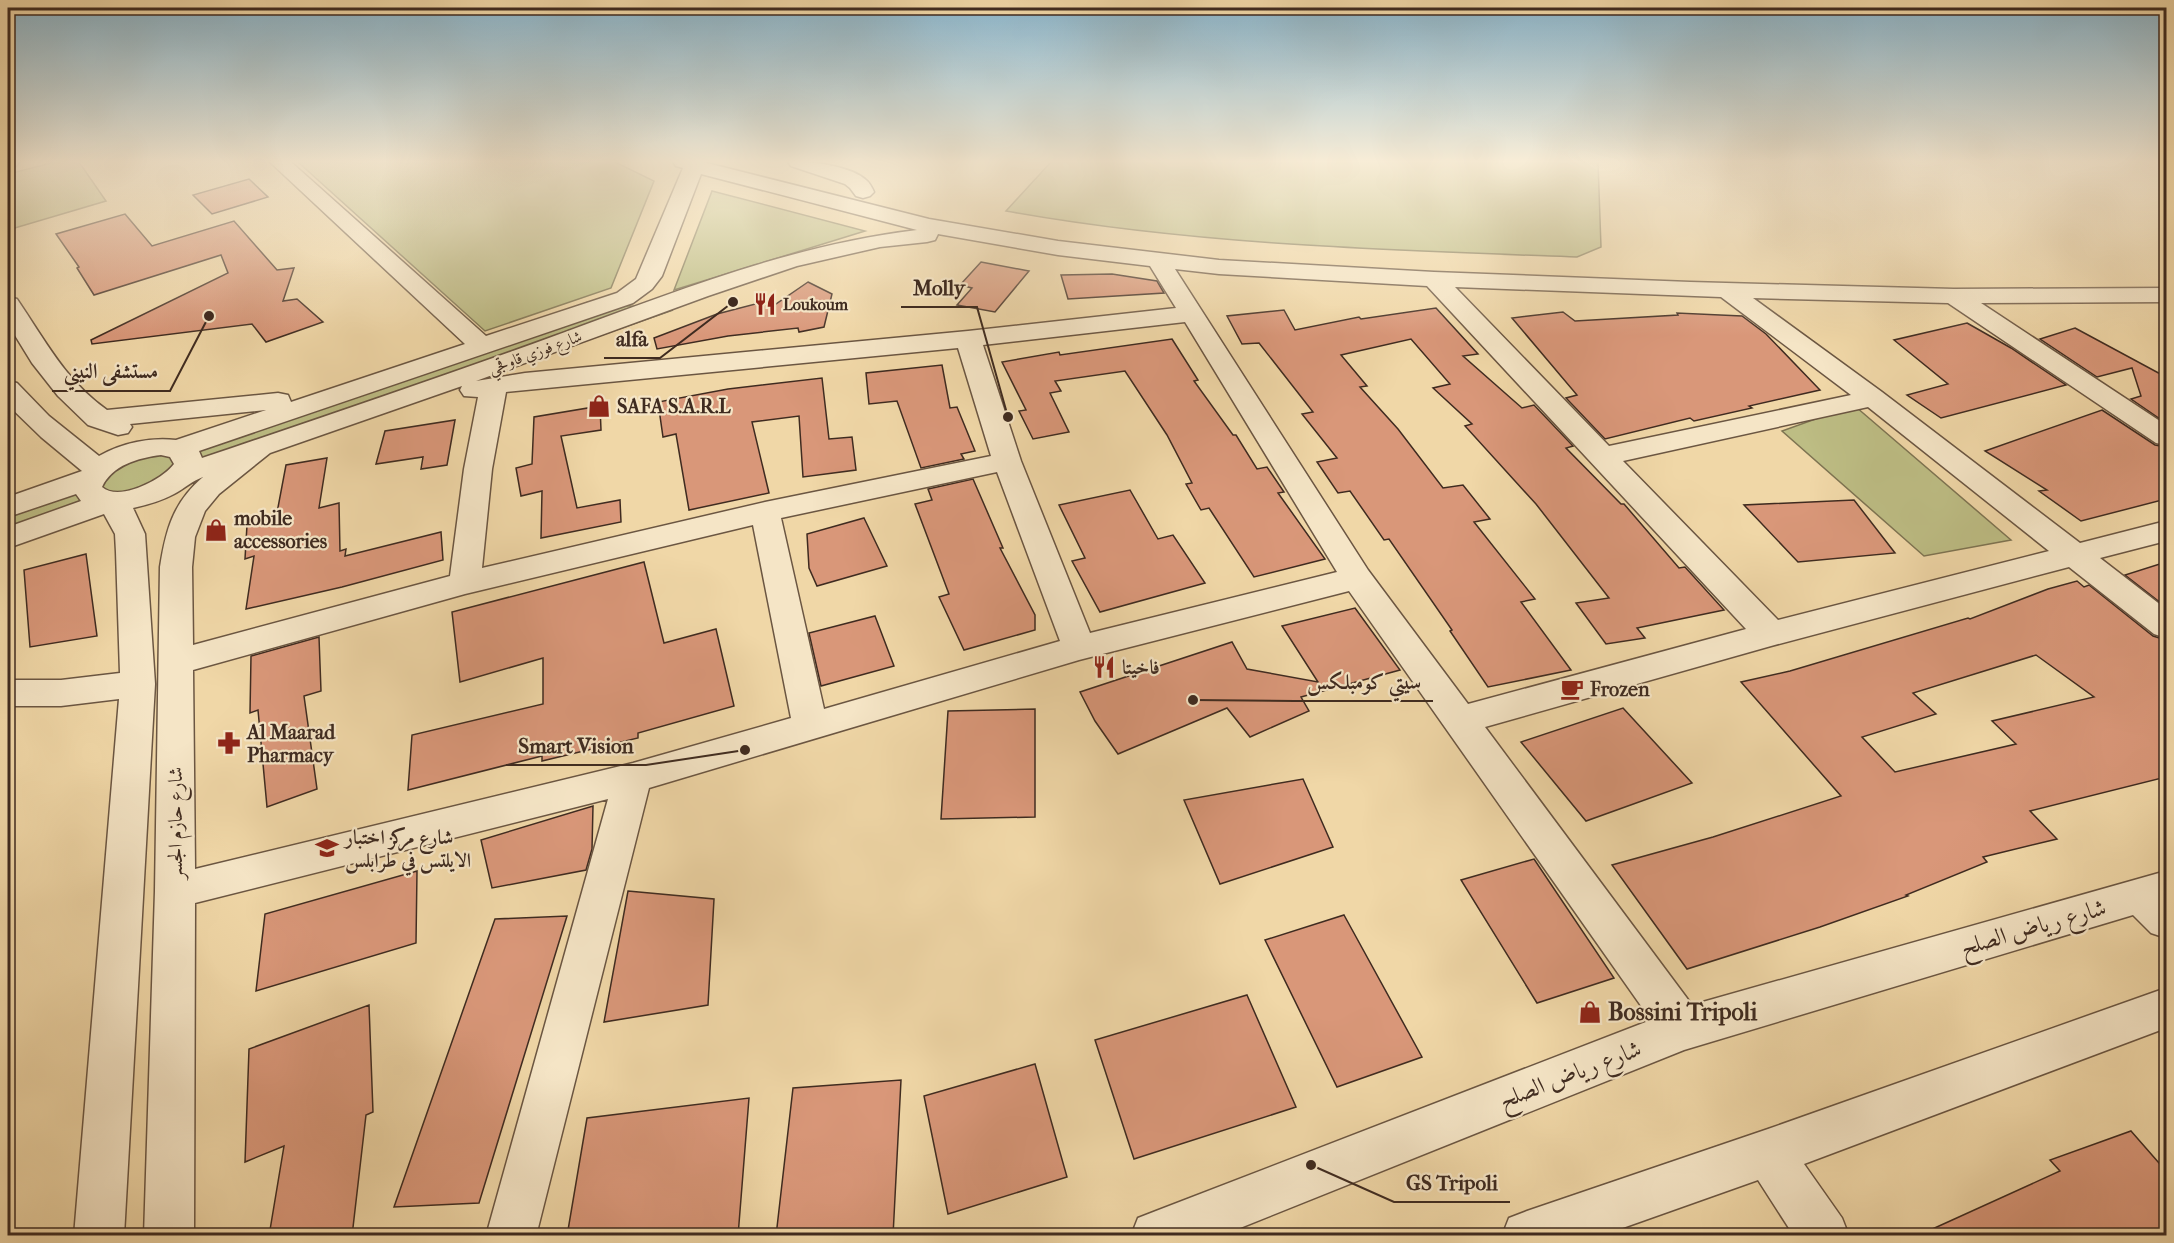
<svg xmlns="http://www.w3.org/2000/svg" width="2174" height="1243" font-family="'IM FELL French Canon',Amiri,serif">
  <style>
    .green { fill: #bdbd84; stroke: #7e7452; stroke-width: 1.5 }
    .building { fill: #d99779; stroke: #3f2b20; stroke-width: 1.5; fill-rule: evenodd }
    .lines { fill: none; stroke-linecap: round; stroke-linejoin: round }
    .minor-casing { stroke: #6b5642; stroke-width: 3 }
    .minor { fill: #f5e5c6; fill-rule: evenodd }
    .labels { text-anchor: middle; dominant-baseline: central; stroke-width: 4.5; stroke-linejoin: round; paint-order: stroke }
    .far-poi-label { font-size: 16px; font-weight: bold; fill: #3f2b20; stroke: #f5e5c6; text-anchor: start }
    .far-street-label { font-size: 16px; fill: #3f2b20; stroke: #f5e5c6 }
    .poi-label { font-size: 20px; font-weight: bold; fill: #3f2b20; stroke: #f5e5c6; text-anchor: start }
    .street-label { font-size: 20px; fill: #3f2b20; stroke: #f5e5c6 }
    .near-street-label { font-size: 24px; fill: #3f2b20; stroke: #f5e5c6 }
    .near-poi-label { font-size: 24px; font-weight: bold; fill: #3f2b20; stroke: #f5e5c6; text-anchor: start }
    .leader { fill: none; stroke: #3f2b20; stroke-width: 2 }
    .callout-dot { fill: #3f2b20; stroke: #f5e5c6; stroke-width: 2 }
    .callout-label { font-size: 21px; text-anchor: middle; font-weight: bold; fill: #3f2b20; stroke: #f5e5c6; stroke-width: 4.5; stroke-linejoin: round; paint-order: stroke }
  </style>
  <rect width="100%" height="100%" fill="#f0d7a7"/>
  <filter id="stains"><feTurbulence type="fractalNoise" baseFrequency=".00333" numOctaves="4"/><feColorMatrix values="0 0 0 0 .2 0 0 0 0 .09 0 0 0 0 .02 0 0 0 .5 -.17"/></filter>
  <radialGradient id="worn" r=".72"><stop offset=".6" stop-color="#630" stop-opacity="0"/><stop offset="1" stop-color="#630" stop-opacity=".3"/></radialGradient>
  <g class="green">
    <path d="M55,162H79L106,201L8,230V174Z"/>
    <path d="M298,162H615L654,181L611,288L485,331Z"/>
    <path d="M1051,162H1598L1601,247L1577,257C1387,250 1194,245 1006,211Z"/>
    <path d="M712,191L865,231L674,290Z"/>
    <path d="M588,302L673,310L8,544V503L464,350Z"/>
    <path d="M1856,407L2011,540L1924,556L1782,431L1846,408Z"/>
  </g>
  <g class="building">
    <path d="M249,179L268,197L212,214L193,195Z"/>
    <path d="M125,214L152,246L234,221L277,270L294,268L283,301L297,299L323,322L266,342L252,324L92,344L91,340L228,273L221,255L94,295L77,268L79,267L56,234Z"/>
    <path d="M981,262L1029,271L995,312L957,305L972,288L960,285Z"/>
    <path d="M1112,274L1157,281L1164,293L1068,299L1061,275Z"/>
    <path d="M808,282L832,294L824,327L799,332L798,328L728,336L657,349L654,338L717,314L767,301L770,308Z"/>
    <path d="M1436,308L1478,354L1463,356L1522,408L1534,405L1573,446L1566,448L1621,504H1624L1679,568L1685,567L1724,610L1637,628L1645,638L1606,644L1576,603L1609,598L1536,504L1465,426L1472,424L1433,388L1450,384L1411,339L1341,355L1367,386L1360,387L1398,429L1443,488L1463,485L1490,519L1474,522L1535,599L1521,602L1571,670L1488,687L1450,631L1452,630L1389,539L1384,540L1350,491L1338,493L1317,462L1337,458L1302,414L1313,412L1259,343L1242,344L1227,316L1284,310L1295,330L1359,317L1361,319Z"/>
    <path d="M1563,312L1575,321L1678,315L1677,313L1742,316L1766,334L1820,390L1749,406L1752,408L1694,421L1690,418L1605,439L1566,398L1577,395L1512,318Z"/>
    <path d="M1967,323L2011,348L2066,385L1941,418L1907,395L1948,384L1894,340Z"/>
    <path d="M2075,328L2166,377V423L2131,399L2141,396L2132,368L2097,377L2040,339Z"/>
    <path d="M1172,339L1198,380L1194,381L1233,435H1236L1257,469L1267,467L1284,492L1278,493L1325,559L1254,577L1209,508L1201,510L1186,484L1192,483L1167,435L1125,371L1055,381L1061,391L1050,393L1069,432L1033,439L1019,411L1026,410L1002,362L1059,352L1060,355Z"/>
    <path d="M942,365L950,408L957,407L975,451L961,454L964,459L921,468L897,401L869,404L866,373Z"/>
    <path d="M822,378L829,439L852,437L856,470L803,477L799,416L752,422L769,493L689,510L676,434L663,437L658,402L728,389Z"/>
    <path d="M600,406L601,430L561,436L577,508L620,500L621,522L541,538L542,491L521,496L516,468L532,464L534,417Z"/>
    <path d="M2102,410L2155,445L2166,447V499L2081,521L2039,491L2047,490L1985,451Z"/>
    <path d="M455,420L447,465L421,469L423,457L376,464L385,431Z"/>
    <path d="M327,458L319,508L339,503L340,551L346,549L345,556L441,532L443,560L342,587L246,609L254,556L245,559L247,525L276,518L286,465Z"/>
    <path d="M973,479L1003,548H1000L1035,615V630L964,650L939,597L949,594L915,504L932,500L928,489Z"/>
    <path d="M1130,490L1158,539L1173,535L1205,583L1100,612L1072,561L1085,558L1059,505Z"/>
    <path d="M1854,500L1895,553L1798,562L1744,505Z"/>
    <path d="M864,518L887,566L817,586L809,568L807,534Z"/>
    <path d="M86,554L97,636L30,647L24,570Z"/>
    <path d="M644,562L664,643L716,629L734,706L638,733V738L542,761V756L408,790L412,735L543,704V658L460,682L452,612Z"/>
    <path d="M2166,562V607L2125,575Z"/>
    <path d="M2077,581L2084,587L2089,585L2153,636L2166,640V777L2030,811L2057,839L1983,857L1987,862L1906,895L1908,896L1820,927L1687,969L1612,865L1713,837L1841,796L1741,682L1790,671L1968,618L1970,619L2048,589ZM2036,655L2094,697L1992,721L2016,744L1895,772L1862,737L1936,714L1913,693Z"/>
    <path d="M1355,608L1400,670L1301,697L1309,711L1250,737L1227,708L1118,754L1095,721L1080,692L1232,642L1247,669L1318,682L1282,626Z"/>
    <path d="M875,616L894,666L821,686L809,633Z"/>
    <path d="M319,637L321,691L304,696L317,789L267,807L258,710L250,713L251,656Z"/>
    <path d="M1623,708L1692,783L1586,821L1521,742Z"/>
    <path d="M1035,709V817L941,819L948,711Z"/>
    <path d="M1303,779L1333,847L1220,884L1184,800Z"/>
    <path d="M593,806L592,849L586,870L492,888L481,840Z"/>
    <path d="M1534,859L1614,978L1537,1003L1461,880Z"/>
    <path d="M417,871L416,943L256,991L265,914Z"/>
    <path d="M628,891L714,899L708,1005L604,1022Z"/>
    <path d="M1344,915L1422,1057L1337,1087L1265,940Z"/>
    <path d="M567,916L479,1203L394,1207L495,919Z"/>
    <path d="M1247,995L1296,1107L1134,1159L1095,1040Z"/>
    <path d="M369,1005L373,1112L366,1115L352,1236H269L284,1146L245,1162L249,1049Z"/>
    <path d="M1035,1064L1067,1177L948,1214L924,1096Z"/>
    <path d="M901,1080L893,1236H776L793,1088Z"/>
    <path d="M749,1098L738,1236H567L587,1118Z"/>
    <path d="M2131,1131L2166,1171V1236H1917L2060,1171L2050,1160Z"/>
  </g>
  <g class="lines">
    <g class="minor-casing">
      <g id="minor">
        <path d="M8,162H19L16,166L8,168Z"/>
        <path d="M270,162H291L486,336L617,293L636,279L683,168L676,166L673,162H703L929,219L1058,241L1219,260L1434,272L1690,282L1954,289L2166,288V302L1981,303L2166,425V445L2156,443L1948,303L1753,298L1882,392L2080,543L2166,521V541L2100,558L2166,609V638L2154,634L2069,567L1771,646L1485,727L1692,1005L2166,871V938L2151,933L2133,915L1684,1050L1220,1236H1131L1138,1218L1156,1211L1651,1020L1349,591L1079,660L649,788L536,1236H486L608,799L195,903L194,1236H144L155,891L160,567C166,529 173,503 203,477C192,481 185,488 174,494C161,501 147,505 133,508L145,534L155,684L124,1236H74L119,699L61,706H8V680H61L120,673L116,552L115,534L104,514L8,548V527L81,501L76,494L8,517V497L82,471L41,437L8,405V381L17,383L49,416L99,456C122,443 150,437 176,440L266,410L130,424L132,427L128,433L118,435L88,425L58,396L32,363L8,324V297L17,299C45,340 65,380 107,410L278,393L288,395L291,402L465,344ZM701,174L917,230C791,245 675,292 557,335C439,378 320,418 202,458L199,451L633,303L652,289L662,276ZM938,234L1058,255L1150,266L1176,308L968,331L525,373L476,381L708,296L797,266L880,247L927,242L935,240ZM1175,269L1219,274L1427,286L1746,629L1468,704L1368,570ZM1455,287L1721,297L1851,395L1609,446ZM1185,322L1337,572L1090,633L1021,461L983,345ZM958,348L991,456L765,502L482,568L492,469L506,392ZM462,386L460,390L464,396L478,397L464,469L450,576L193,645L192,567L195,537L205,511L219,494L270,453ZM1868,407L2049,551L1778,620L1623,461ZM161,455L170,457L174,464C162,480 119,502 102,487C112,465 138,458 161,455ZM997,472L1060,641L824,709L781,518ZM753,525L791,718L633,763L195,869L193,670L465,594Z"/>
        <path d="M788,162C806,160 852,166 866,180C870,183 872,188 874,192L870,196L863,198L856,196L850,188L845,184L791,166Z"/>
        <path d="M2166,988V1028L1804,1164L1842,1218L1849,1236H1794L1758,1180L1600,1236H1502L1509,1218L1527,1211L1768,1129Z"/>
      </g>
    </g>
    <use href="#minor" class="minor"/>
  </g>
  <linearGradient id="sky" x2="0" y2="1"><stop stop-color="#89b6ce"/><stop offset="0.48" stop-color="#f8edd7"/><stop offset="1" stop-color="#f8edd7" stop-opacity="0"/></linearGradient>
  <rect width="2174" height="336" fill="url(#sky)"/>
  <defs>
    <g id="restaurant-bare" transform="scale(1.8)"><path d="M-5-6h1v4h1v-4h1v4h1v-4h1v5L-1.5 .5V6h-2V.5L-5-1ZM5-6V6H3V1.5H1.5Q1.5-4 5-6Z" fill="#8f2418" stroke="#f5e5c6" stroke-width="2.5" paint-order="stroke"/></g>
    <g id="shop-bare" transform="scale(1.8)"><path d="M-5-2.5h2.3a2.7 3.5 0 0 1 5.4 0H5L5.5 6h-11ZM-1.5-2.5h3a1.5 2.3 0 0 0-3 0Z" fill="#8f2418" stroke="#f5e5c6" stroke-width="2.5" paint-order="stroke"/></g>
    <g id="cafe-bare" transform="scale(1.8)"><path d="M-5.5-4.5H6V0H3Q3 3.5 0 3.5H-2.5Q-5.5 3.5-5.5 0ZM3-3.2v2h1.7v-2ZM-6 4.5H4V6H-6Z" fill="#8f2418" stroke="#f5e5c6" stroke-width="2.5" paint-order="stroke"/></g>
    <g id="pharmacy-bare" transform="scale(1.8)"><path d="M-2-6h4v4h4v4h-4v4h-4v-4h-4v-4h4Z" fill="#8f2418" stroke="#f5e5c6" stroke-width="2.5" paint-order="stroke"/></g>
    <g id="school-bare" transform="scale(1.8)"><path d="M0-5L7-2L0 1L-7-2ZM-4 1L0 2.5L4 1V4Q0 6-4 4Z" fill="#8f2418" stroke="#f5e5c6" stroke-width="2.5" paint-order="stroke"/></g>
  </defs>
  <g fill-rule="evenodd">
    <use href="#restaurant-bare" x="765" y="304"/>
    <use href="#shop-bare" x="599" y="406"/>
    <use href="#shop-bare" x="216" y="530"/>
    <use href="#restaurant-bare" x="1104" y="667"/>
    <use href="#cafe-bare" x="1572" y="689"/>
    <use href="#pharmacy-bare" x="229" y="743"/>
    <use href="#school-bare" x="327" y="848"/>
    <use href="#shop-bare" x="1590" y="1012"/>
  </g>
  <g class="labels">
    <g class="far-poi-label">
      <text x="783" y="304">Loukoum</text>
    </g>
    <g class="far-street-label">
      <text transform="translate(535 352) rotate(-20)">شارع فوزي قاوقجي</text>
    </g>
    <g class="poi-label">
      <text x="617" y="406">SAFA S.A.R.L</text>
      <text x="234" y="518">mobile<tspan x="234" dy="23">accessories</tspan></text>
      <text x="1122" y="667">فاخيتا</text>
      <text x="1590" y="689">Frozen</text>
      <text x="247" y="732">Al Maarad<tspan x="247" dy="23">Pharmacy</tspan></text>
      <text x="345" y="837">شارع مركز اختبار<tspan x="345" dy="23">الايلتس في طرابلس</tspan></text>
    </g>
    <g class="street-label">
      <text transform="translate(175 823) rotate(-90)">شارع حازم الجسر</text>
    </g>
    <g class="near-street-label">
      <text transform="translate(2033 927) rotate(-16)">شارع رياض الصلح</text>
      <text transform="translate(1570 1074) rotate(-21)">شارع رياض الصلح</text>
    </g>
    <g class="near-poi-label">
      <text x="1608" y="1012">Bossini Tripoli</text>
    </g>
  </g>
  <path class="leader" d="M1008 417L977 307H901M733 302L660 358H604M209 316L170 391H52M1193 700L1295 701H1433M745 750L646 765H506M1311 1165L1394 1202H1510"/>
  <g class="callout-dot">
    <circle cx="1008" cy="417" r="6"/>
    <circle cx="733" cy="302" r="6"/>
    <circle cx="209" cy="316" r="6"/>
    <circle cx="1193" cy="700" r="6"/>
    <circle cx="745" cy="750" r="6"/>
    <circle cx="1311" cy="1165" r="6"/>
  </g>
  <g class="callout-label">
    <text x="939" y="295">Molly</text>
    <text x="632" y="346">alfa</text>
    <text x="111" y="378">مستشفى النيني</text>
    <text x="1364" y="689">سيتي كومبلكس</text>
    <text x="576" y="753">Smart Vision</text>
    <text x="1452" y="1190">GS Tripoli</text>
  </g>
  <rect width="2174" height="1243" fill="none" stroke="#f0d7a7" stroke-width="30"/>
  <rect x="9" y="9" width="2156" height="1225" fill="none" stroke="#3f2b20" stroke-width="3"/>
  <rect x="15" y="15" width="2144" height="1213" fill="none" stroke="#3f2b20" stroke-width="1.5"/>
  <rect width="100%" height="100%" filter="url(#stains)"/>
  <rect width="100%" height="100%" fill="url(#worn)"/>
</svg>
